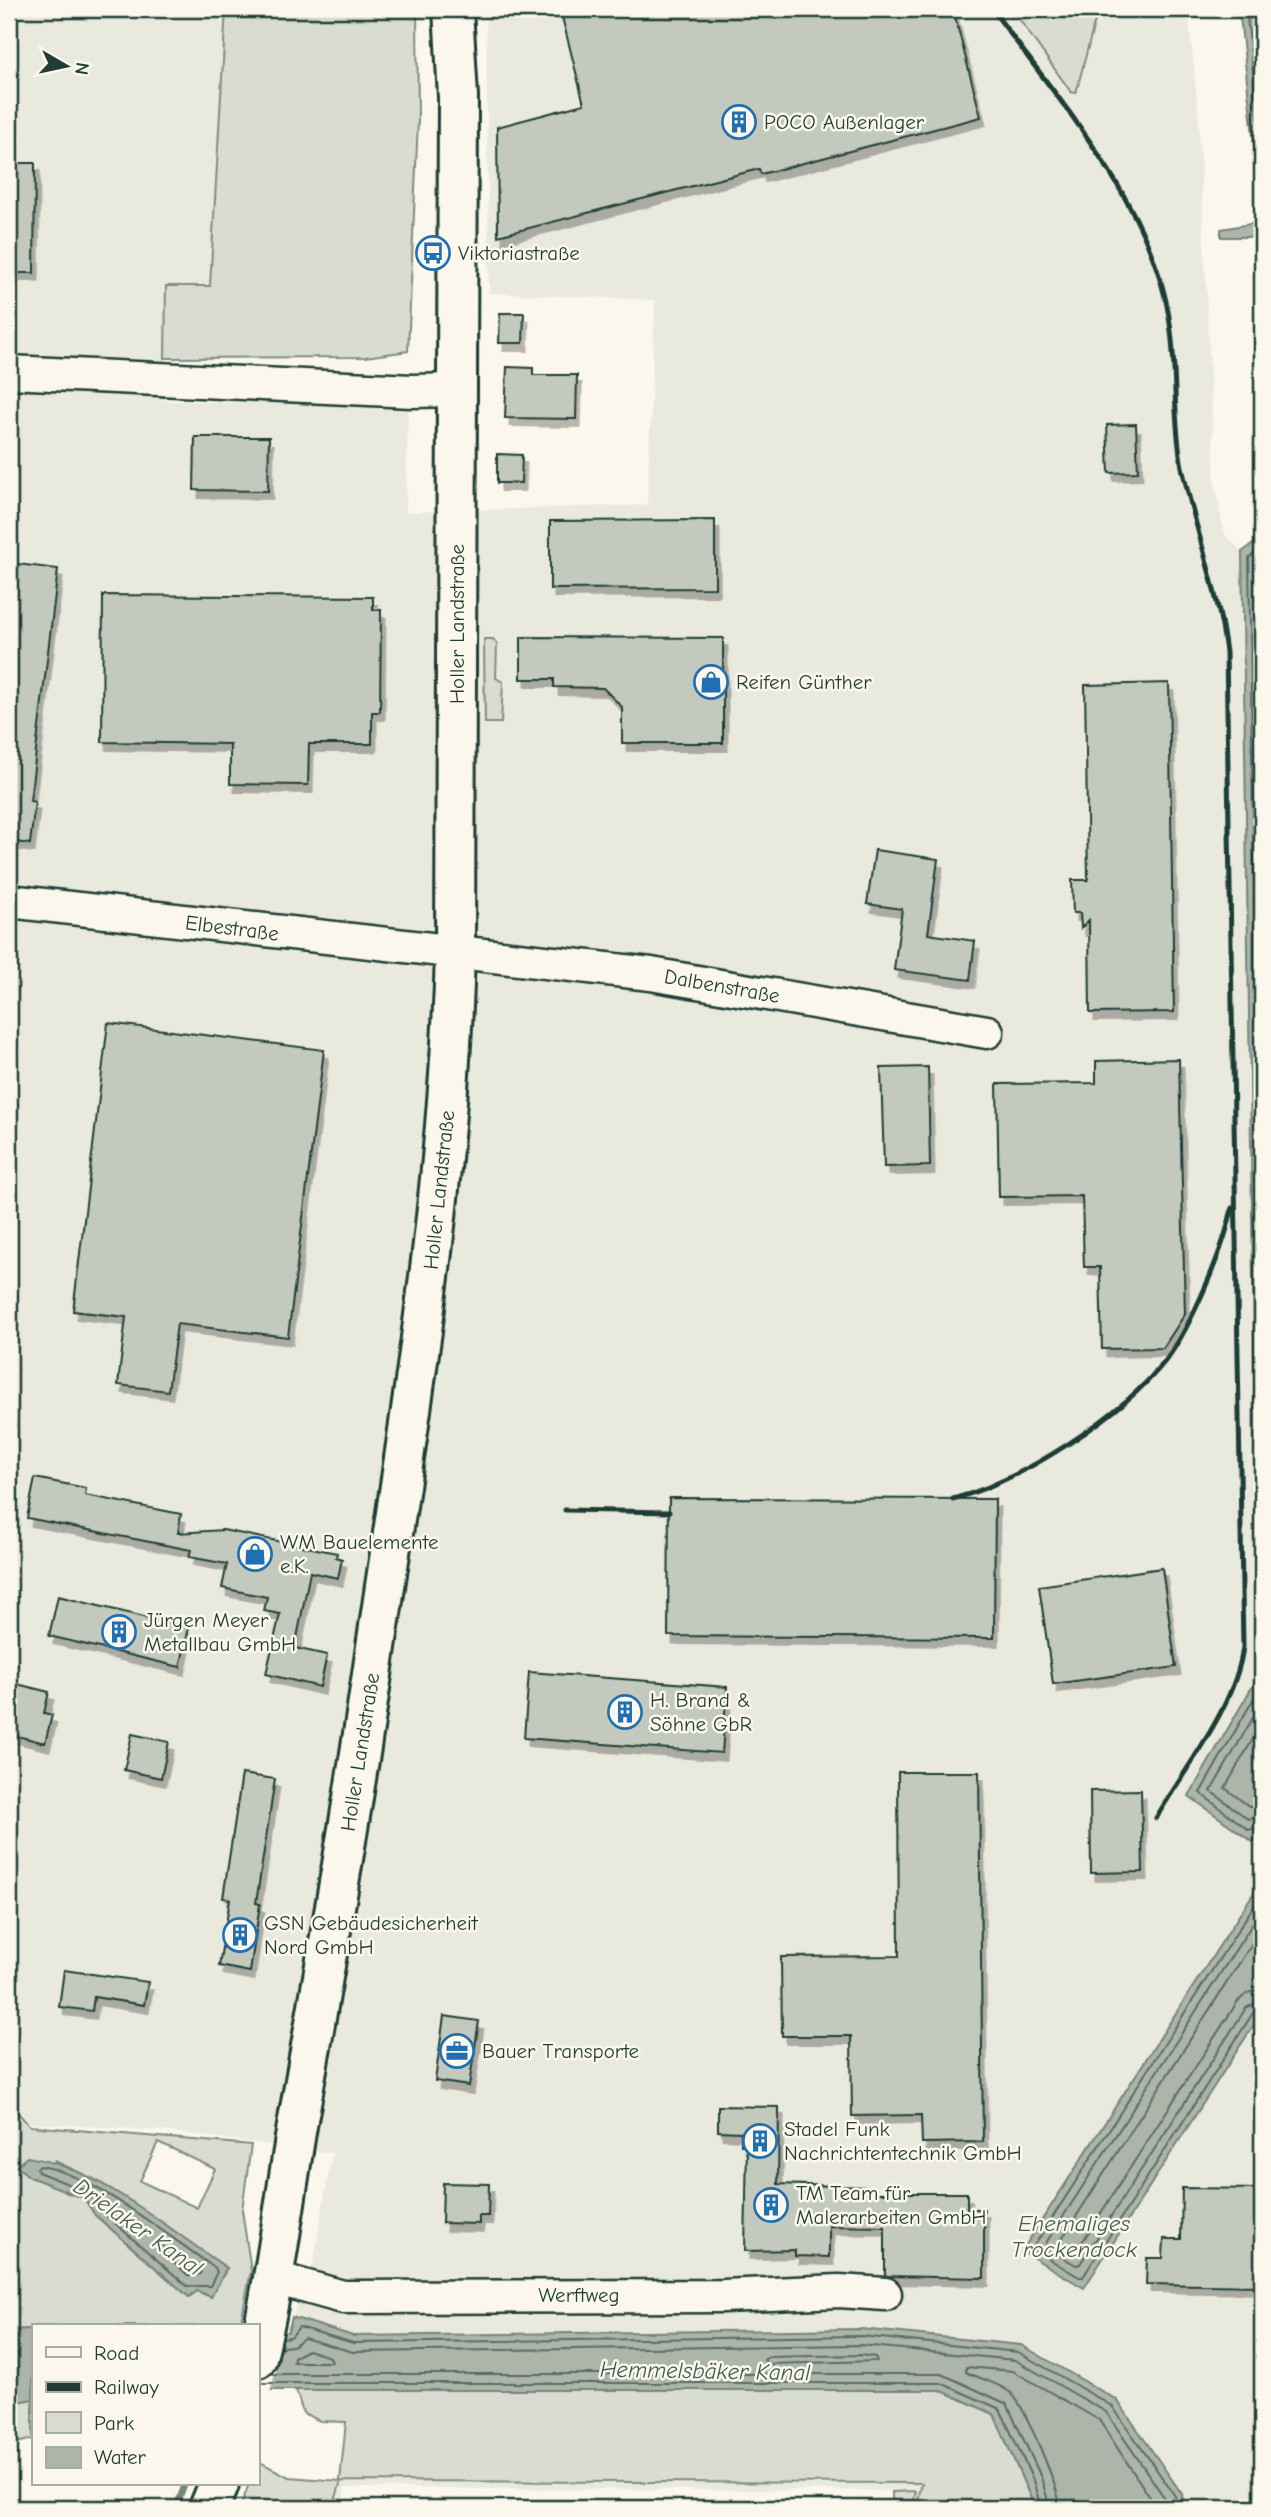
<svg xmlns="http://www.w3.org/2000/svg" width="1271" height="2517" font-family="'Comic Neue',sans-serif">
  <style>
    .built { fill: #eae9de; fill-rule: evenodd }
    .green { fill: #dbdcd1; stroke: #7d8c82; stroke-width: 2; fill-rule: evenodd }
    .water { fill: #adb4aa; stroke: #74847b; stroke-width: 2 }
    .pier { fill: #fbf7ec }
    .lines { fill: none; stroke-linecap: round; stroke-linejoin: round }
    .shore { stroke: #586d63; stroke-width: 2 }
    .stream { stroke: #74847b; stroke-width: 6 }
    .building { fill: #c4c9be; stroke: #1f3d34; stroke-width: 2; filter: url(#shadow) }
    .minor-casing { stroke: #1f3d34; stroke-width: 37 }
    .major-casing { stroke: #1f3d34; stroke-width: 44 }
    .minor { stroke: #fbf7ec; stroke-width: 32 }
    .major { stroke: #fbf7ec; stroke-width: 38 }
    .rail { stroke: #1f3d34; stroke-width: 5 }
    .labels { text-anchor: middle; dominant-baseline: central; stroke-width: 5; stroke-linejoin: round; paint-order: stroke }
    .poi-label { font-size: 21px; fill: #1f3d34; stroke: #fbf7ec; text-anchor: start }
    .street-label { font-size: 21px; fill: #1f3d34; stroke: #fbf7ec }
    .water-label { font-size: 23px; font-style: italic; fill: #425b52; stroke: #fbf7ec }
  </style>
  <defs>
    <filter id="shadow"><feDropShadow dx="4.5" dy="8" stdDeviation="0" flood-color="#0004"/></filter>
  </defs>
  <rect width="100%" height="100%" fill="#fbf7ec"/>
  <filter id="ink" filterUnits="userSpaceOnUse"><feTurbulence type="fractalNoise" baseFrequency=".0143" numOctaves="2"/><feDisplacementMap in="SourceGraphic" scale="14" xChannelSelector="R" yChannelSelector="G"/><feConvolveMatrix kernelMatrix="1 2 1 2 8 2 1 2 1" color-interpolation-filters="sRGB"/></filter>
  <g filter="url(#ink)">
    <g class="built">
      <path d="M9,9H226L210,286H166L165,401L408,404L406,512L647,505L655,300L489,293L486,9H1188L1198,109L1215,483L1224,533L1242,552L1259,1675L1189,1796L1253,1841L1262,1828V1880L1259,1885L1262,1888V2508H1184L1182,2494L861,2329L353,2336L292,2317L313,2264L332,2153L164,2131L31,2123L9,2100ZM497,644L496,678L485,723Z"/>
      <path d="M340,2481L889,2484L922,2483L916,2508H912L915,2491L345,2488L341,2508H362H333Z"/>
    </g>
    <g class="green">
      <path d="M226,9H417L418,120L408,351L365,357L165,358L166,286H210Z"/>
      <path d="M1012,9H1098L1076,93L1071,92Z"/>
      <path d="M484,639H493L497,644L496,678L503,682L501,723H485Z"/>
      <path d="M9,2103L30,2126L251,2145L242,2210L251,2271L240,2326H33V2329L9,2330ZM158,2142L215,2169L197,2208L140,2181ZM55,2161L98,2181L227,2268L211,2297L197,2291L189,2297L95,2215L84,2198L64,2192Z"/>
      <path d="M296,2390H940L994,2414L1035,2508H916L922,2483L341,2481L333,2508H240L249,2484H257L258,2461L289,2477L340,2481L346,2422L320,2421L303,2413Z"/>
      <path d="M33,2399V2439L9,2445V2404Z"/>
      <path d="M916,2491L912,2508H892V2492Z"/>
    </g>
    <g class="water">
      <path d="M1223,9H1262V217L1240,17Z"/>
      <path d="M1262,222V237H1221V229Z"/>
      <path d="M1262,538V1828L1253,1842L1189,1796L1259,1675L1242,552Z"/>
      <path d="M1262,1880V2012L1084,2288L1022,2251Z"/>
      <path d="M27,2157C98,2167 167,2228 227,2268L211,2297L197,2291L189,2297L95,2215L84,2198L30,2177L16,2166Z"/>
      <path d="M292,2317L353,2336L861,2329L1021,2345L1117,2400L1182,2494L1184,2508H1035L994,2414L940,2390H257V2330L288,2332Z"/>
      <path d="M33,2329V2399L9,2404V2330Z"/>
    </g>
    <path class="pier" d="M257,2327H287L270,2393H257Z"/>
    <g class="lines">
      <g class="shore">
        <path d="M1239,9L1247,17L1262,153"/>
        <path d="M1262,547L1249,558L1262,1409"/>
        <path d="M1262,557L1258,562L1262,852"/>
        <path d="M1262,1684L1200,1793L1249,1830L1262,1825"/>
        <path d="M1262,1702L1211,1791L1248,1819L1262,1816"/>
        <path d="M1262,1723L1225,1788L1250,1807L1262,1806"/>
        <path d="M1262,1893L1034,2246V2250L1079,2277H1083L1253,2013L1262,2009"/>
        <path d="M1262,1909L1046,2243L1047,2248L1076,2265L1080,2264L1246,2008L1262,2000"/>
        <path d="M1262,1928L1061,2240L1062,2244L1077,2250L1238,2001L1248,1993L1262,1990"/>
        <path d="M40,2166C91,2173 171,2238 215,2268L217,2272L210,2286H187L101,2211L88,2192L38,2172L37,2168Z"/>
        <path d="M157,2243L200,2269L201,2274L189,2276L157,2248Z"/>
        <path d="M283,2338L291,2337L299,2327L353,2343L861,2336L1018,2352L1112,2406L1175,2496L1177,2508"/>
        <path d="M281,2347L293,2346L304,2338L353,2352L861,2345L1015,2360L1106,2412L1166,2500L1168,2508"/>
        <path d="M308,2350L330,2357L332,2362H293L294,2357Z"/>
        <path d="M860,2355L875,2357L877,2361L768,2364L764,2360L768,2357Z"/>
        <path d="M270,2374H942L1007,2404L1041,2477L1050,2508"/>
        <path d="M257,2383H941L1000,2409L1033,2480L1041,2508"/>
        <path d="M1060,2508C1060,2491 1024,2404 1011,2393C999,2383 980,2379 966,2372V2367L1013,2371L1099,2420L1157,2508"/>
      </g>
      <path class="stream" d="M176,2508L185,2484"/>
    </g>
    <g class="building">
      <path d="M560,9H953L981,117L761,174L759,169L498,236L497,127L584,104Z"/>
      <path d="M9,163H35L34,273H9Z"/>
      <path d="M500,313H524L523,343H499Z"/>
      <path d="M507,367L533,368V375H577L576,419L505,418Z"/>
      <path d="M1136,424L1138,472L1109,473L1107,425Z"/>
      <path d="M195,437H269L268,491L194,490Z"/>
      <path d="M497,454L522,455L521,483H497Z"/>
      <path d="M715,520V588L550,589V521Z"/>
      <path d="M9,563L58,569L30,801L35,802L30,844L9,841Z"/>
      <path d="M103,595L373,597V610H381L380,712H372V744H309L308,785L230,784V744L102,742Z"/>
      <path d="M521,637L723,638V743H622V707L603,688L554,687V679H521Z"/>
      <path d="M1169,683L1174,1012L1090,1013L1089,920L1081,928L1080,913H1073L1072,880H1088L1085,685Z"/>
      <path d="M875,850L938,859L928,934L975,941L970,980L894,970L902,909L867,904Z"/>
      <path d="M108,1023L324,1050L288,1337L177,1324L168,1391L118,1385L126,1317L73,1311Z"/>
      <path d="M1179,1059L1185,1314L1163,1348L1102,1349L1100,1267H1084L1082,1196L999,1197L997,1084L1096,1083V1061Z"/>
      <path d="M928,1067L930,1166L884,1167L881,1068Z"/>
      <path d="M35,1478L86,1488L85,1495L181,1514L178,1533L223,1530L337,1553L336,1557L342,1559L338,1578L310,1572L295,1648L327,1655L320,1687L266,1674L280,1614L264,1611L267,1597L222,1588L227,1564L189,1557L191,1550L27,1518Z"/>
      <path d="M669,1498L995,1499L994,1638L668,1636Z"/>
      <path d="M1162,1568L1176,1667L1053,1684L1039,1586Z"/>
      <path d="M58,1596L189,1628L180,1667L49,1636Z"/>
      <path d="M529,1672L727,1687L722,1753L524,1738Z"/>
      <path d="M9,1682L49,1692L44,1713L52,1715L45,1743L9,1734Z"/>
      <path d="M132,1734L169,1742L161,1778L124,1770Z"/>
      <path d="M898,1772H979L983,2142L922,2143L921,2115L852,2116L851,2036H782L781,1957L899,1956Z"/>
      <path d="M242,1774L275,1779L256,1903L260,1904L250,1972L219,1966L230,1899L223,1898Z"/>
      <path d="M1141,1790L1143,1872L1091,1873L1090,1791Z"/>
      <path d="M64,1970L148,1982L144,2005L94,1997L92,2011L59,2007Z"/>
      <path d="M444,2016L479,2021L469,2086L435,2081Z"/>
      <path d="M718,2106L779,2107L778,2184L867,2187V2193H967V2209H984V2278L885,2276V2227L829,2226V2257L795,2256V2250L745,2251L747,2145H741V2132L718,2131Z"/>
      <path d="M443,2183L489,2184L488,2216H479V2224L442,2223Z"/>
      <path d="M1182,2188L1262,2189V2286L1146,2284L1147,2258H1163L1164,2239H1181Z"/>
    </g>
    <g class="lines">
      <g class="minor-casing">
        <g id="minor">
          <path d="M9,372L412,391L458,390"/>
          <path d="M9,901L651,974L987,1032"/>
          <path d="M275,2278L343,2297L723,2296L839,2291L885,2294"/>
        </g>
      </g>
      <g class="major-casing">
        <g id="major">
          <path d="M257,2358C275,2281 284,2204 297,2126C325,1967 353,1807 376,1647C410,1416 449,1186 455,953L458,97L453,9"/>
          <path d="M209,2508L219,2484"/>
        </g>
      </g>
      <use href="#minor" class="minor"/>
      <use href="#major" class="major"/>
      <g class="rail">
        <path d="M992,9C1055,96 1137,187 1164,293C1179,350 1171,409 1182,467C1195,529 1218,589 1226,652L1243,1647C1236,1705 1186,1767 1156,1818"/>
        <path d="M953,1499C1021,1481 1122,1416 1166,1360C1191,1327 1224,1249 1232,1208"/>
        <path d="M565,1510L669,1512"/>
      </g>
    </g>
  </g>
  <defs>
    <g id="building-ring" transform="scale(1.75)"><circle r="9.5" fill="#fbf7ec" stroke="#1f6fb2" stroke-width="1.5"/><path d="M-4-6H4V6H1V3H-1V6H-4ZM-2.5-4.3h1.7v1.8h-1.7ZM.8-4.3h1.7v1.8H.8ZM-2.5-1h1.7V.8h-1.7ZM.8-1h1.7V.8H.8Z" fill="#1f6fb2"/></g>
    <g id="bus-ring" transform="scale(1.75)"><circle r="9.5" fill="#fbf7ec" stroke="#1f6fb2" stroke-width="1.5"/><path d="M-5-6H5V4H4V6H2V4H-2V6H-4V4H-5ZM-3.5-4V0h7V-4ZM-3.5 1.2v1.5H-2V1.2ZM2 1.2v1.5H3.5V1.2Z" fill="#1f6fb2"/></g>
    <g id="shop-ring" transform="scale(1.75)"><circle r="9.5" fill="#fbf7ec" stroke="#1f6fb2" stroke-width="1.5"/><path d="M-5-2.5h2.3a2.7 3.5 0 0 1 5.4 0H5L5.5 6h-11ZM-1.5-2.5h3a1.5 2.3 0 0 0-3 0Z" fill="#1f6fb2"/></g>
    <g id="office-ring" transform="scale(1.75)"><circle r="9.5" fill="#fbf7ec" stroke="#1f6fb2" stroke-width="1.5"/><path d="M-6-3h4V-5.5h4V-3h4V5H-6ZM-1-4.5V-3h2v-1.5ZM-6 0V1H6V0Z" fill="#1f6fb2"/></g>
  </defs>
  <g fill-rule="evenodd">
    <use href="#building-ring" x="739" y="122"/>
    <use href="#bus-ring" x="433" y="253"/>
    <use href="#shop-ring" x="711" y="682"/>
    <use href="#shop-ring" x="255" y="1554"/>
    <use href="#building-ring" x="119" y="1632"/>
    <use href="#building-ring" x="625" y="1712"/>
    <use href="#building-ring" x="240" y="1935"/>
    <use href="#office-ring" x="457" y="2051"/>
    <use href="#building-ring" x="760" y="2141"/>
    <use href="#building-ring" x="771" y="2205"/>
  </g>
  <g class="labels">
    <g class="poi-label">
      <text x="764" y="122">POCO Außenlager</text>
      <text x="458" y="253">Viktoriastraße</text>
      <text x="736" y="682">Reifen Günther</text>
      <text x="280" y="1542">WM Bauelemente<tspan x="280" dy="24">e.K.</tspan></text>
      <text x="144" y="1620">Jürgen Meyer<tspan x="144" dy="24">Metallbau GmbH</tspan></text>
      <text x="650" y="1700">H. Brand &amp;<tspan x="650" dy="24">Söhne GbR</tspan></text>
      <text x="264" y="1923">GSN Gebäudesicherheit<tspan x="264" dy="24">Nord GmbH</tspan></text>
      <text x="482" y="2051">Bauer Transporte</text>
      <text x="784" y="2129">Stadel Funk<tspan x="784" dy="24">Nachrichtentechnik GmbH</tspan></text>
      <text x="796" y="2193">TM Team für<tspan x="796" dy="24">Malerarbeiten GmbH</tspan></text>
    </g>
    <g class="street-label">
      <text transform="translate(457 624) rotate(-90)">Holler Landstraße</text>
      <text transform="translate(232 928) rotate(7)">Elbestraße</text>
      <text transform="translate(722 986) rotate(10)">Dalbenstraße</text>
      <text transform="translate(439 1190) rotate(-84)">Holler Landstraße</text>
      <text transform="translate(360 1752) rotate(-81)">Holler Landstraße</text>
      <text x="579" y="2295">Werftweg</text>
    </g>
    <g class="water-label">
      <text x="1074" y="2223">Ehemaliges<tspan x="1074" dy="26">Trockendock</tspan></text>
      <text transform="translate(138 2227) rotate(35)">Drielaker Kanal</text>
      <text transform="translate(705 2371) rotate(1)">Hemmelsbäker Kanal</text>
    </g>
  </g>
  <rect width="1271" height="2517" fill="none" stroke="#fbf7ec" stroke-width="35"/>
  <rect x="18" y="18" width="1236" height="2482" fill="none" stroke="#1f3d34" stroke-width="2.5" filter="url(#ink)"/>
  <rect x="32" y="2324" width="228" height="161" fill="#fbf7ec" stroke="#a3ada2" stroke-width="2"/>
  <rect x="46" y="2347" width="35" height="10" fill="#fbf7ec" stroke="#a3ada2" stroke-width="2"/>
  <text x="94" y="2360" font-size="21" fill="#1f3d34">Road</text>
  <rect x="46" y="2382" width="35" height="10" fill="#1f3d34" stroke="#a3ada2" stroke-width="2"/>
  <text x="94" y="2394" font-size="21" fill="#1f3d34">Railway</text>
  <rect x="46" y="2412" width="35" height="21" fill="#dbdcd1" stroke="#a3ada2" stroke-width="2"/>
  <text x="94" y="2430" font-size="21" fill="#1f3d34">Park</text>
  <rect x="46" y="2447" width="35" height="21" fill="#adb4aa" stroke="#a3ada2" stroke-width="2"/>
  <text x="94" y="2464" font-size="21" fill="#1f3d34">Water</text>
  <g transform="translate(66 66) rotate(99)" stroke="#fbf7ec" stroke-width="5" paint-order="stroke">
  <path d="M0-5L12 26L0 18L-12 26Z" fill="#1f3d34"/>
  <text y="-10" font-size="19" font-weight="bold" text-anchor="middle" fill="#1f3d34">N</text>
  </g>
</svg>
